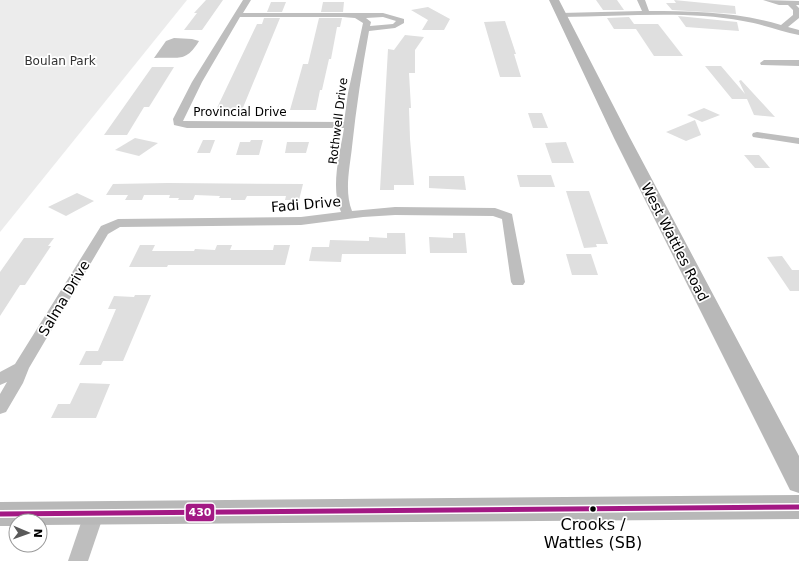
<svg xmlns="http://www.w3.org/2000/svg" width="799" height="561" font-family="'DejaVu Sans',sans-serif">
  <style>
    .green { fill: #ececec }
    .water { fill: #bfbfbf }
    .building { fill: #dfdfdf }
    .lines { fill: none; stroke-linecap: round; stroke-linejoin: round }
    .street { fill: #bebebe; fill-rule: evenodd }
    .secondary { fill: #b8b8b8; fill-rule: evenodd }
    .bus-1-casing { stroke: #fff; stroke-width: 8 }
    .bus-1 { stroke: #a31984; stroke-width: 5 }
    .bus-dot { fill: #000; stroke: #fff; stroke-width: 1.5 }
    .labels { text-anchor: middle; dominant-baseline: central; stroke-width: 3.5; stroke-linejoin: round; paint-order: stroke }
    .far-park-label { font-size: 12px; fill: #333; stroke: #fff }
    .far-street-label { font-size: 12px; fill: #000; stroke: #fff }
    .street-label { font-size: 14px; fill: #000; stroke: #fff }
    .near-bus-label { font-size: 16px; fill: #000; stroke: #fff }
    .line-badge { stroke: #fff; stroke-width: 1.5 }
    .badge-label { font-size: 11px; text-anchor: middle; font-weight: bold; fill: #fff }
  </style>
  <rect width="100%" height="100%" fill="#fff"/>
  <path class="green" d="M0,0H187L0,232Z"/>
  <path class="water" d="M174,38L192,39L199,41C185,64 178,56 154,58L166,41Z"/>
  <g class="building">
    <path d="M206,0H223L202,30H184L197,13H194Z"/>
    <path d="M596,0H617L624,10H603Z"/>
    <path d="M674,0L735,6L736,14L672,10L666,3H676Z"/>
    <path d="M271,2H286L282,12H267Z"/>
    <path d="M323,2H344L343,12H321Z"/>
    <path d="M428,7L450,19L444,30H422L428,20L411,10Z"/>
    <path d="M678,16L737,22L739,31L686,27Z"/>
    <path d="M629,17L634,24H658L683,56H654L636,29H614L607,18Z"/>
    <path d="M264,18H280L242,110H216L257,24H262Z"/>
    <path d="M319,18H342L340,27H337L331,59H329L322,90H320L316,110H290L303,64H308Z"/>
    <path d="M505,21L516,54H514L521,77H500L484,22Z"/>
    <path d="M405,35L424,37L415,50V73H409L411,108H409L410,139L414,185H394V190H380L388,49L394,50Z"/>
    <path d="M705,66H721L745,94L739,81L741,80L775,117L754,115L747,99H732Z"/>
    <path d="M152,67H174L149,107H144L127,135H104Z"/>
    <path d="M704,108L720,115L702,122L687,115Z"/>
    <path d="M528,113H542L548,128H533Z"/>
    <path d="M695,120L701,135L686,141L666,132Z"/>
    <path d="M135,138L158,143L139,156L115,150Z"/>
    <path d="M203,140H215L210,153H197Z"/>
    <path d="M251,140H263L259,155H236L240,142H250Z"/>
    <path d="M287,142H309L306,153H285Z"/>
    <path d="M566,142L574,163H552L545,143Z"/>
    <path d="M744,155H759L770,168H755Z"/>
    <path d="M517,175H551L555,187H520Z"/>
    <path d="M429,176H464L466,190L429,188Z"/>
    <path d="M113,184L168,183L303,184L299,200H285L286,196H247L245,200H231V198H219L220,196L195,195L193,200H178L179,198H169L170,195H144L142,200H125L128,195H106Z"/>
    <path d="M566,191H589L608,244H596L597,247L584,248Z"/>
    <path d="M77,193L94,201L66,216L48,207Z"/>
    <path d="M387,233H405L406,254H342L341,262L309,261L312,247H329L330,240L369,241V237L387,238Z"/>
    <path d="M453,233H465L467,253H430L429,237L453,238Z"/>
    <path d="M24,238H54L48,246H51L25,285H20L0,316V272Z"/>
    <path d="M140,245H155L152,251H194L195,249L215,250L217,245H232L230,250H273L274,245H290L285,265H168L167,267H129Z"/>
    <path d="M566,254H591L598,275H572Z"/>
    <path d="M782,256L792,270H799V291H790L767,257Z"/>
    <path d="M135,295H151L123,361H103L101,365H79L86,351H98L116,309H108L114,296L134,297Z"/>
    <path d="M80,383L110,384L96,418H51L58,404H70Z"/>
  </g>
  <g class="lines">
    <g class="street">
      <path d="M243,0H251L243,13H383L404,19V23L395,28L369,31C362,70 356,108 352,147C350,167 344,191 352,211L395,207L495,208L512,214L525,282L523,285H513L511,282L502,219L493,216L395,215L363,217L301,225L120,227L108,234L29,368L23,383L6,412L0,414V394L7,382L0,385V372L15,364L101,226L118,219L301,217L341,212C330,187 340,154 344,128H187L174,125L173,119L192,82ZM240,17H343L355,18L363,23L348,93L344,122L183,121L202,82ZM383,17L396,21L393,24L370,26L371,22L366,18Z"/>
      <path d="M637,0H645L649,11C693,11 739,12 781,25L793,15V10L788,5H779L763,0L799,1V5H796L799,8V18L788,27L799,30V35C780,31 762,24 743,21C684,10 621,17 561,17L557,15L561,13L642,11Z"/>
      <path d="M764,60H799V66L761,65L760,63Z"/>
      <path d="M757,132L799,138V144L753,137L752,135L753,133Z"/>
      <path d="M94,506L101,508L104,514L88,561H68L84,514L87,508Z"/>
    </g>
    <g class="secondary">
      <path d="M549,0H559L630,138L799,456V493L790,490L614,138Z"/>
      <path d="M799,495V519L40,525V521H16V526H0V502Z"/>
    </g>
    <g class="bus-1-casing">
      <path id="bus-1" d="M0,514L799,507"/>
    </g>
    <use href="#bus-1" class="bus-1"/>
  </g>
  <circle class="bus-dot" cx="593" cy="509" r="3.5"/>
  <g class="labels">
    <g class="far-park-label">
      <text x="60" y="61">Boulan Park</text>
    </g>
    <g class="far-street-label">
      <text x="240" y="112">Provincial Drive</text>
      <text transform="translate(338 121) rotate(-83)">Rothwell Drive</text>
    </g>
    <g class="street-label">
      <text transform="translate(306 204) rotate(-5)">Fadi Drive</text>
      <text transform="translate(675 242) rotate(63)">West Wattles Road</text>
      <text transform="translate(64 298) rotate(-59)">Salma Drive</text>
    </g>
    <g class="near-bus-label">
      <text x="593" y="524">Crooks /<tspan x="593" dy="18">Wattles (SB)</tspan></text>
    </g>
  </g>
  <rect class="line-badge" x="185" y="503" width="30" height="19" rx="4" fill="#a31984"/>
  <g class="badge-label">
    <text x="200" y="516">430</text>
  </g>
  <g transform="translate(28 533) rotate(92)"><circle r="19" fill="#ffffff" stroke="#999999"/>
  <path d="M0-3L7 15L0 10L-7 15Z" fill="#595959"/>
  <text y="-6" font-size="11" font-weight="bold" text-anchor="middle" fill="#000000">N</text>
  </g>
</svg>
